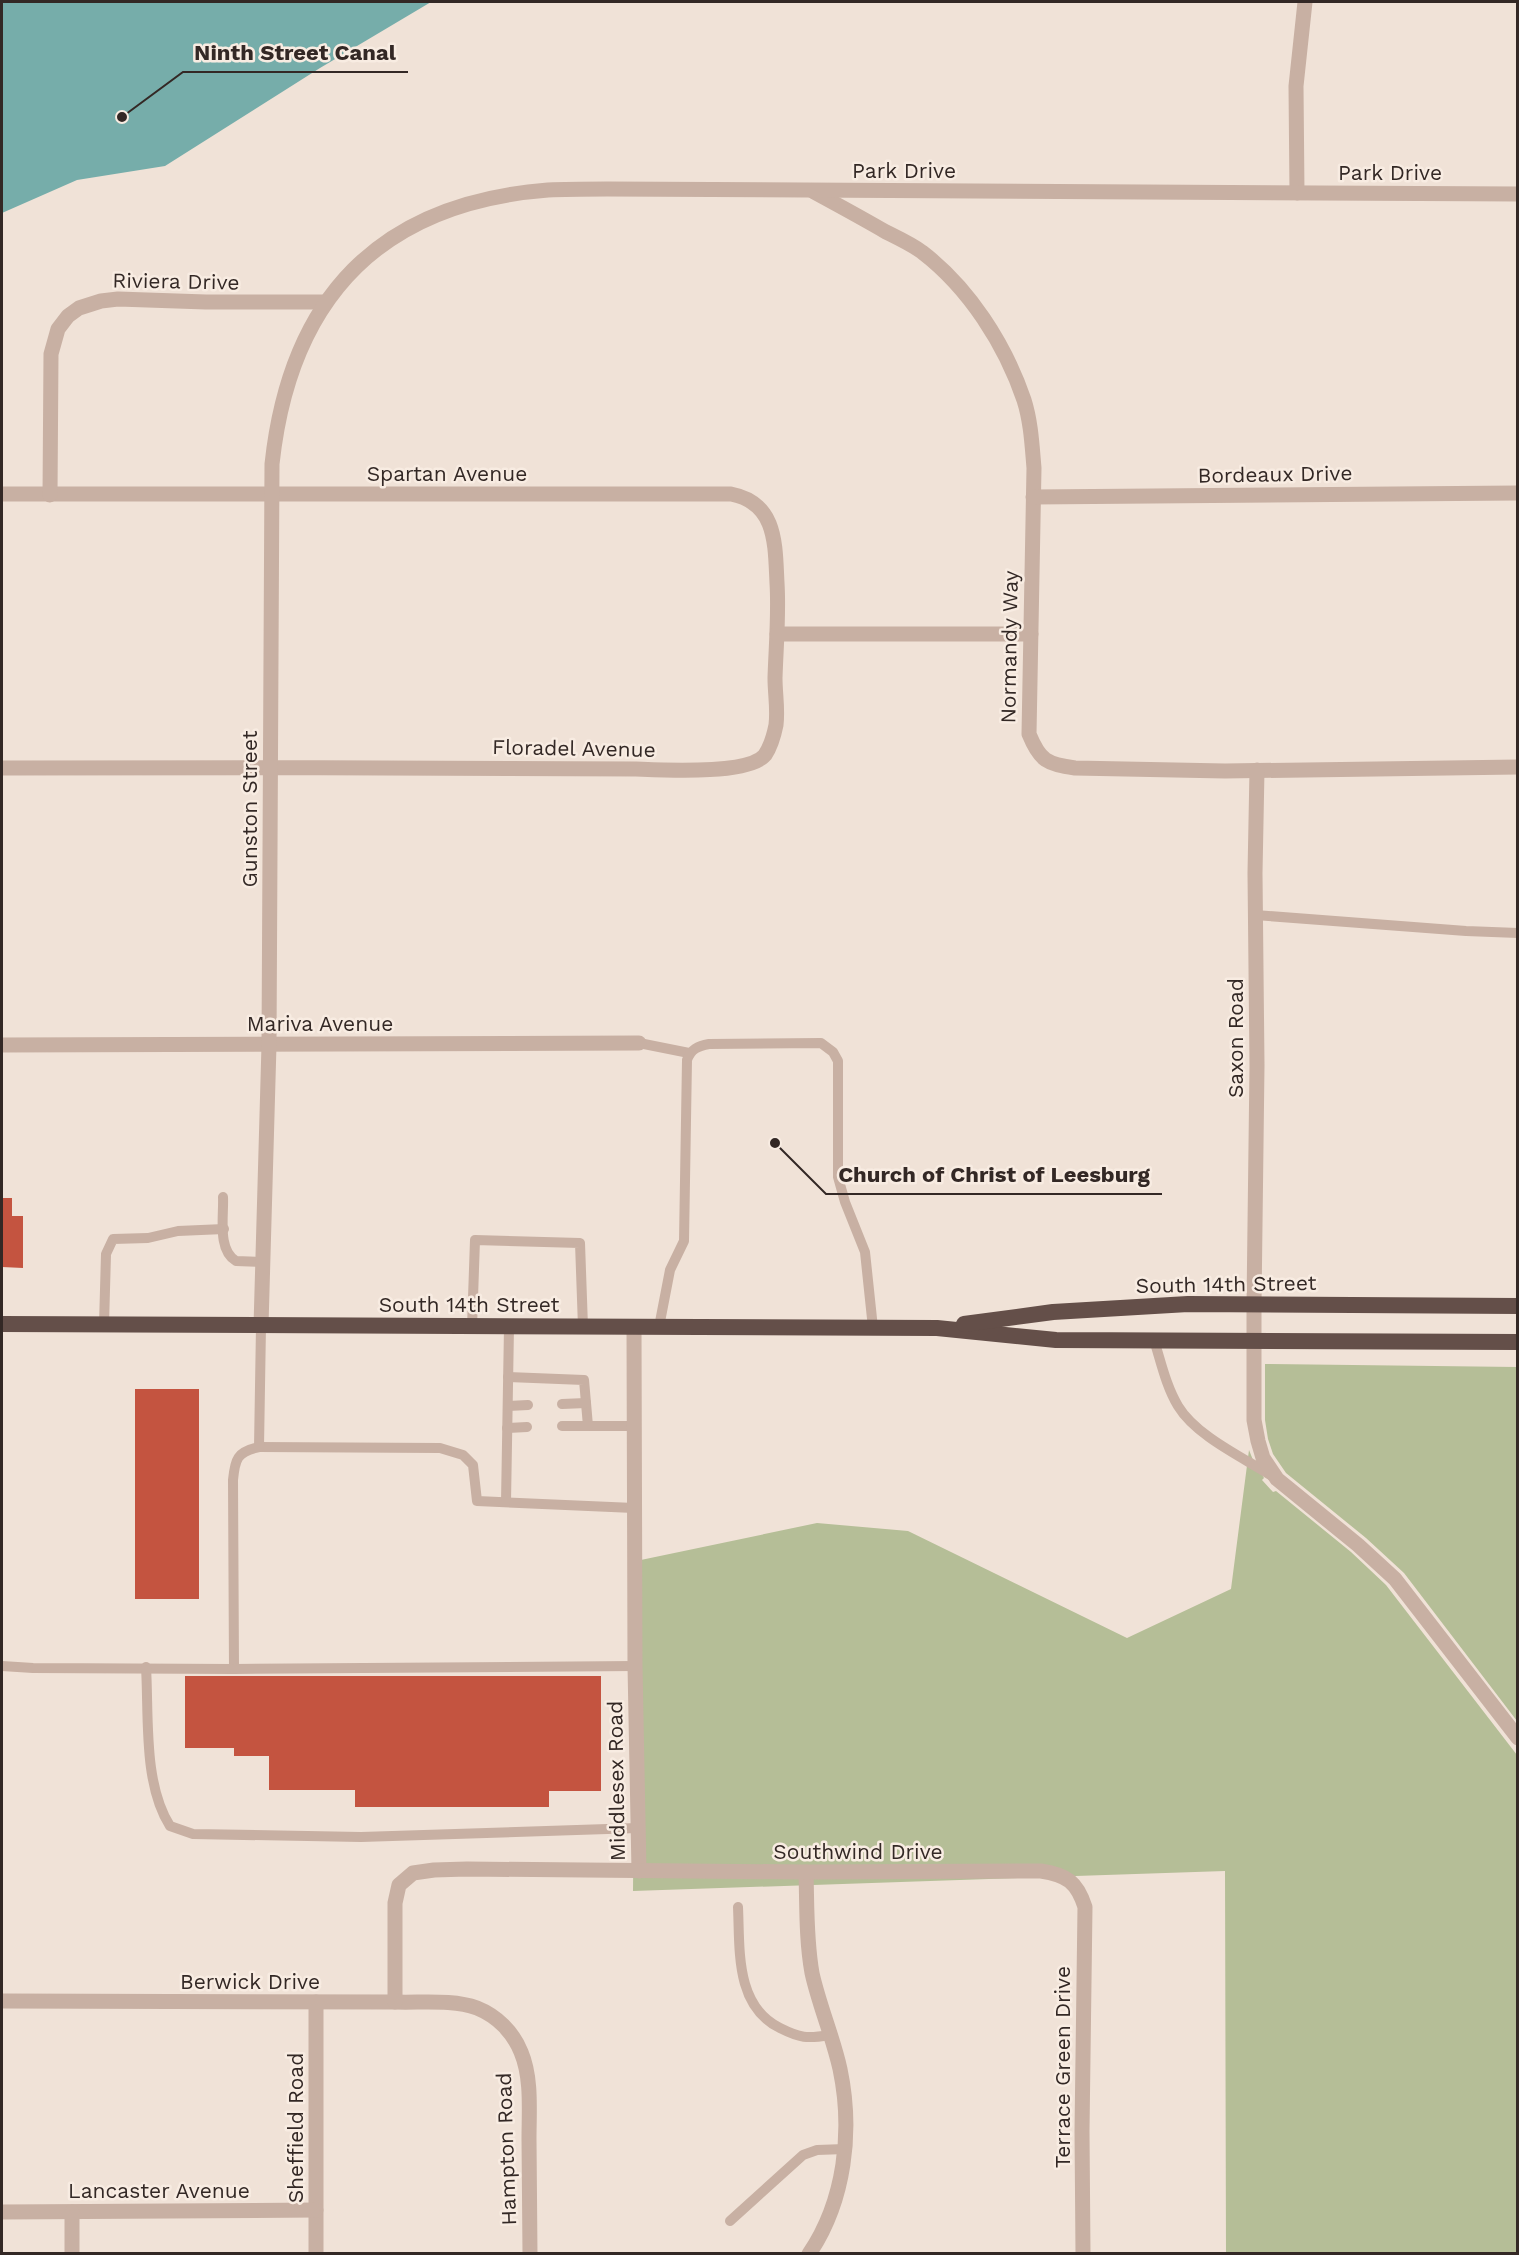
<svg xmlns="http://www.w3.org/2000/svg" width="1519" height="2255" font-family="'Work Sans',sans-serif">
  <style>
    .green { fill: #b5be97 }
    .water { fill: #76adaa }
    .building { fill: #c45440 }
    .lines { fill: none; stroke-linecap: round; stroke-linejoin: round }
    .service { stroke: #c8b0a3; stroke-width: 10 }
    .minor { stroke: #c8b0a3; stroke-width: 15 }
    .tertiary { stroke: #c8b0a3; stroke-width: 15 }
    .trunk { stroke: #644f49; stroke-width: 16 }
    .labels { text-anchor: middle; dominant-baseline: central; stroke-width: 5; stroke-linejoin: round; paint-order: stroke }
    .street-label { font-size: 21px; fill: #332825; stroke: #f8ece2 }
    .leader { fill: none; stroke: #332825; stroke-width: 2 }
    .callout-dot { fill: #332825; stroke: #f8ece2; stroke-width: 2 }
    .callout-label { font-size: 22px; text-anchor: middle; font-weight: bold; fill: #332825; stroke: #f8ece2; stroke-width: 5; stroke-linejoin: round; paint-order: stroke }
  </style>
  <rect width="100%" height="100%" fill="#f0e2d7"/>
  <g class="green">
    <path d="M1265,1364L1517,1367V1721L1404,1573L1366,1538L1286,1473L1273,1454L1268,1439L1265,1420Z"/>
    <path d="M1249,1450L1253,1460L1264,1478L1262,1480L1273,1492L1276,1491L1351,1552L1386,1585L1517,1755V2253H1226L1225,1871L633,1891L636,1561L817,1523L908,1531L1127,1638L1231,1589Z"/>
  </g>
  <path class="water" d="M2,2H431L320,68L165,166L77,180L2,213Z"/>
  <g class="building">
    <path d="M2,1198H12V1216H23V1268L2,1267Z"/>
    <rect x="135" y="1389" width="64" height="210"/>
    <path d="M185,1676H601V1791H549V1807H355V1790H269V1756H234V1748H185Z"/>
  </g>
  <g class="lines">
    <g class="service">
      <path d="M1255,915L1466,931L1518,933"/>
      <path d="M639,1043L689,1053"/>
      <path d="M223,1197C224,1216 217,1250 236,1261L263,1262"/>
      <path d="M104,1325L106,1254L113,1239L148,1238L178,1231L224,1229"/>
      <path d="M472,1327L475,1240L580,1243L583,1327"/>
      <path d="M659,1327L670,1270L684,1241L687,1060C691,1049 698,1046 709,1044L821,1043L833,1052L838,1061V1177L845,1202L865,1252L873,1328"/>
      <path d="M1154,1340C1161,1362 1166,1386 1178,1406C1196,1436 1244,1458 1272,1476"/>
      <path d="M508,1377L584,1380L588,1426H633"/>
      <path d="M562,1404L586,1403"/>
      <path d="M508,1406L528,1405"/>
      <path d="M562,1426H588"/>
      <path d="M507,1428L527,1427"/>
      <path d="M259,1447L440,1448L463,1455L473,1465L477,1501L634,1508"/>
      <path d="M506,1502L509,1327"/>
      <path d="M2,1666L33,1668L234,1669L233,1480C235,1459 237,1452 259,1447L261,1326"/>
      <path d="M146,1667C149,1716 143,1784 170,1826L193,1834L361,1837L638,1828"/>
      <path d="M234,1669L635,1666"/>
      <path d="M738,1907C740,1950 735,2006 780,2028C800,2038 807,2039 829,2035"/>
      <path d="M730,2221L803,2155L817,2150L845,2149"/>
    </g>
    <g class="minor">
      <path d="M814,192C838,205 862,218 886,232C898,238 911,244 922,252C969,288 1005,344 1024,400C1031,422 1032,445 1034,468L1029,734C1040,761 1047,764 1075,768L1225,771L1518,767"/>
      <path d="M1297,193L1296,86L1305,2"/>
      <path d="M2,494H731C777,503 775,544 777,583C779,614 776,646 775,678C775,694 778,709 776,725C774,735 771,746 765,755C748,775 663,770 636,769C425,767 213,768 2,768"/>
      <path d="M50,495L51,354L58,329L68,316L79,308L101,301L118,299L206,302H326"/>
      <path d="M1033,497L1518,493"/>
      <path d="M777,634H1031"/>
      <path d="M2,1045L639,1043"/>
      <path d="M1254,1305L1257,1065L1255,873L1257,770"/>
      <path d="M261,1326L269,1045L272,464C290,298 379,203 548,190C567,189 587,189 607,189L1518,194"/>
      <path d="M634,1327L635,1666L639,1871"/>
      <path d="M806,1872C807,1905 806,1940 812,1973C819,2005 833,2037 840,2069C853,2131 845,2201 809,2254"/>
      <path d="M2,2001L395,2002C420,2003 453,1999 477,2008C497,2016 513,2032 521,2052C532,2078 529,2111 529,2139C529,2177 530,2215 530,2254"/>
      <path d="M316,2002V2254"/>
      <path d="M395,2002V1903L399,1885L413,1873L434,1870L467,1869L806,1872L1041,1871C1067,1875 1077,1882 1085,1907L1082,2131L1083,2254"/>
      <path d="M2,2212L316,2210"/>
      <path d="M72,2212V2254"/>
    </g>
    <path class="tertiary" d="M1254,1305V1420L1258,1441L1263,1458L1277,1479L1358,1545L1395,1579L1518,1738"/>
    <g class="trunk">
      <path d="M2,1324L937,1328L1056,1340L1518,1342"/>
      <path d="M964,1324L1053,1312L1188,1304L1518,1306"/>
    </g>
  </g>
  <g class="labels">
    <g class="street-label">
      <text x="904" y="170">Park Drive</text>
      <text x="1390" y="172">Park Drive</text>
      <text transform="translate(176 281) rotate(1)">Riviera Drive</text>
      <text x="447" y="473">Spartan Avenue</text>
      <text transform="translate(1275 474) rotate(-1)">Bordeaux Drive</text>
      <text transform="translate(1009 647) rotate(-89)">Normandy Way</text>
      <text transform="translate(574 748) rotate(1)">Floradel Avenue</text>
      <text transform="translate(249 809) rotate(-90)">Gunston Street</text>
      <text x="320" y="1023">Mariva Avenue</text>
      <text transform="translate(1235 1038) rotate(-90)">Saxon Road</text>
      <text transform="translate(1226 1284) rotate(-1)">South 14th Street</text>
      <text x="469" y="1304">South 14th Street</text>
      <text transform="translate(616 1781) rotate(-91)">Middlesex Road</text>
      <text x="858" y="1851">Southwind Drive</text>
      <text x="250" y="1981">Berwick Drive</text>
      <text transform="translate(1062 2067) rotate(-90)">Terrace Green Drive</text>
      <text transform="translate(295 2128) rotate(-90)">Sheffield Road</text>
      <text transform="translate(506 2149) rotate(-92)">Hampton Road</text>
      <text x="159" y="2190">Lancaster Avenue</text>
    </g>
  </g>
  <path class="leader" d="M122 117L183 72H408M775 1143L826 1194H1162"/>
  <g class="callout-dot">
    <circle cx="122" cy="117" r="6"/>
    <circle cx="775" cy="1143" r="6"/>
  </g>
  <g class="callout-label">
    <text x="295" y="60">Ninth Street Canal</text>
    <text x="994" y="1182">Church of Christ of Leesburg</text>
  </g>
  <rect width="1519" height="2255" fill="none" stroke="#332825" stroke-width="6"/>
</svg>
